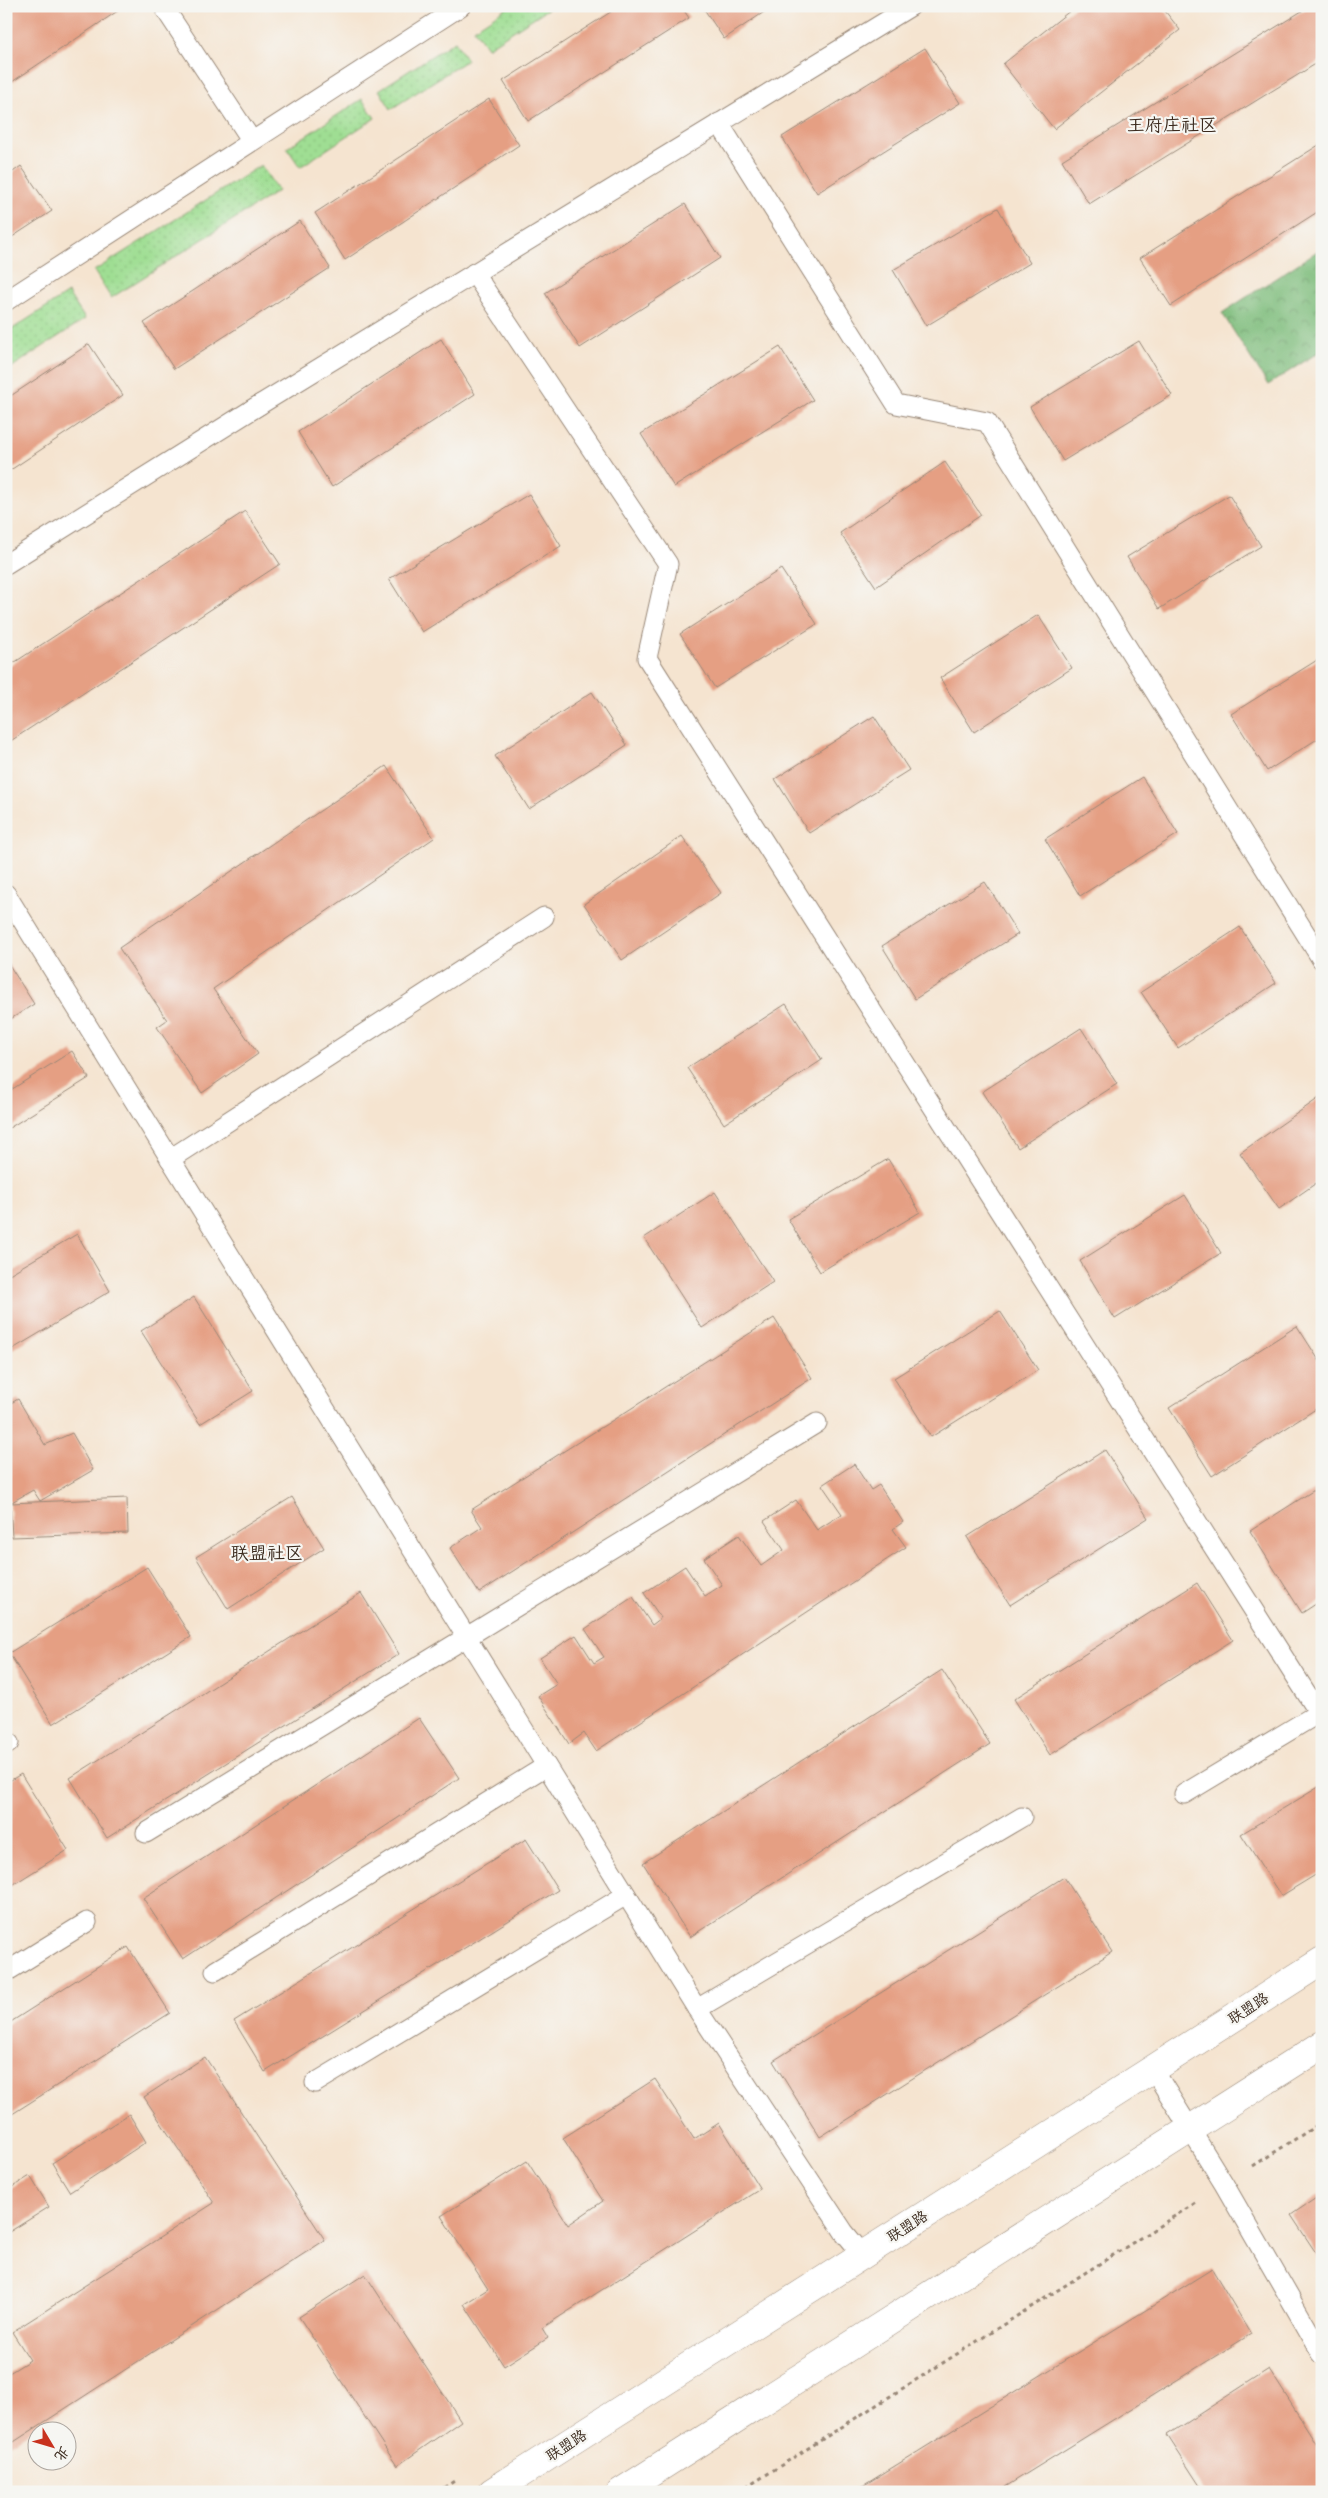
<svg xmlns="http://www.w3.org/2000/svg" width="1328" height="2498" font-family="'Patrick Hand','LXGW WenKai TC',sans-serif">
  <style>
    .grass { fill: url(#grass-dots); stroke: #6d8458 }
    .forest { fill: url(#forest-crowns); stroke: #5d744e }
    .building { fill: #e59f83 }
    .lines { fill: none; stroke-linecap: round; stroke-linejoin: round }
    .service-casing { stroke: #988777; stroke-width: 21 }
    .secondary-casing { stroke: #988777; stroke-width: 29 }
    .path { stroke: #988777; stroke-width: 3; stroke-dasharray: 4 4; stroke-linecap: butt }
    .service { stroke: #fff; stroke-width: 19 }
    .secondary { stroke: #fff; stroke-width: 28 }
    .labels { text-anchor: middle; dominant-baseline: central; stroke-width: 4.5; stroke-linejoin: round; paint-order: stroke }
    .street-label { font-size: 15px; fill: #3b2a1e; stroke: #f6f6f2 }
    .quarter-label { font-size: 18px; fill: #3b2a1e; stroke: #f6f6f2 }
  </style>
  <defs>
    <pattern id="grass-dots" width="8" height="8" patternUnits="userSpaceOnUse" patternTransform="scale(1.25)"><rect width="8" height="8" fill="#9fde93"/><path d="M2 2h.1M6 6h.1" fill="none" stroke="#8abf7e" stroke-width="1.8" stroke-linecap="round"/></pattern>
    <pattern id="forest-crowns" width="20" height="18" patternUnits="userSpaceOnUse" patternTransform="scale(1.25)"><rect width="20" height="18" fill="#7fbd7d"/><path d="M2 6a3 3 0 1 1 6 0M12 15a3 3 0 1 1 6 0" fill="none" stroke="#699a66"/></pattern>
  </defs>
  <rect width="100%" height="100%" fill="#f6f6f2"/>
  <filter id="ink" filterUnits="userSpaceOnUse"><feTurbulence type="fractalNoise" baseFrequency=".02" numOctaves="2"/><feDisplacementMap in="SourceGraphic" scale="10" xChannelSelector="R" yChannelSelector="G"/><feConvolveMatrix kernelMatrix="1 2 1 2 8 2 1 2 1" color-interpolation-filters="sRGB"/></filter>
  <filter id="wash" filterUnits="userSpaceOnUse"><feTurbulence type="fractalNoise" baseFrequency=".0096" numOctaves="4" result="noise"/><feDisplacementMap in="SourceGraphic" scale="20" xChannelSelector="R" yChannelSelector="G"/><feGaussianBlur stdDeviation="1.12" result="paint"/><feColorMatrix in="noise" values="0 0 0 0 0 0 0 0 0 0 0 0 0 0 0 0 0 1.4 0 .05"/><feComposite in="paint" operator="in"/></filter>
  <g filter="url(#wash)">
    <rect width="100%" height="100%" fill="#f5e4d0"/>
    <g class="grass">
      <path d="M509,6H552L487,48L474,29Z"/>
      <path d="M455,41L467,60L391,109L379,90Z"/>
      <path d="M362,99L375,118L300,167L287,148Z"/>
      <path d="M261,165L278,191L111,298L94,271Z"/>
      <path d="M68,293L85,319L6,371V333Z"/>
    </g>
    <path class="forest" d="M1322,248V350L1268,385L1222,313Z"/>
    <g id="blocks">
      <g class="building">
        <path d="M9,6H125L6,86V8Z"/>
        <path d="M620,6H681L689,18L528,121L503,81Z"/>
        <path d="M702,6H773L724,39Z"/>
        <path d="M1076,6H1161L1180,30L1054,129L1003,64Z"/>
        <path d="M1310,6H1322V60L1089,204L1062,160Z"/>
        <path d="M925,48L960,103L817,193L782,137Z"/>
        <path d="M489,99L519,145L345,260L315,213Z"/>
        <path d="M1322,143V209L1171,306L1140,258Z"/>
        <path d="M21,166L52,211L6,241V177Z"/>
        <path d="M685,204L720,258L580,348L545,293Z"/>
        <path d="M998,208L1030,263L926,326L893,270Z"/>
        <path d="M300,221L330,268L174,369L144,323Z"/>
        <path d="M441,339L475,394L332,487L298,432Z"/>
        <path d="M1139,341L1172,395L1063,461L1030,407Z"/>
        <path d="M89,344L123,395L6,473V399Z"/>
        <path d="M780,347L813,400L674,487L641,434Z"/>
        <path d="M945,462L981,515L876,587L840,533Z"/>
        <path d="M529,494L561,546L422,632L389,579Z"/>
        <path d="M1229,495L1261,546L1159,609L1127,557Z"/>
        <path d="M245,511L280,564L6,744V668Z"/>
        <path d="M781,569L817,624L715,688L680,634Z"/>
        <path d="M1038,615L1072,668L974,732L940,678Z"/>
        <path d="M1322,657V736L1267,771L1231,714Z"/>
        <path d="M592,692L627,745L529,809L495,756Z"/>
        <path d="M874,716L909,770L809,833L775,779Z"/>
        <path d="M386,766L434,838L213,989L258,1054L202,1093L157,1027L167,1020L119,948Z"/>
        <path d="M1142,777L1178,834L1080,896L1045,839Z"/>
        <path d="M682,836L721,893L622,960L584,904Z"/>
        <path d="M985,882L1018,934L915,999L882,946Z"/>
        <path d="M1240,927L1276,983L1178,1048L1141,992Z"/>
        <path d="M6,960L34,1004L6,1022Z"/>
        <path d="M786,1004L822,1060L724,1124L687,1068Z"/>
        <path d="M1081,1028L1117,1084L1018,1148L982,1092Z"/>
        <path d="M72,1051L89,1078L6,1130V1093Z"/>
        <path d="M1322,1096V1179L1279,1209L1240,1153Z"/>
        <path d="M888,1159L920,1212L820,1272L788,1219Z"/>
        <path d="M715,1192L773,1282L702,1328L644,1238Z"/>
        <path d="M1185,1195L1221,1253L1115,1319L1080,1261Z"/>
        <path d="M77,1234L110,1291L6,1353V1276Z"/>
        <path d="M194,1297L253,1391L200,1424L141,1331Z"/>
        <path d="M1000,1311L1038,1370L931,1437L894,1378Z"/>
        <path d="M774,1318L812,1378L479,1593L450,1548L482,1527L471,1510Z"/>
        <path d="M1297,1326L1322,1365V1405L1212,1476L1169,1408Z"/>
        <path d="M18,1399L45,1445L72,1433L93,1470L40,1501L33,1490L10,1503L6,1497V1406Z"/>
        <path d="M1105,1450L1148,1518L1010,1605L967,1537Z"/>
        <path d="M854,1464L871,1490L879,1485L903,1522L893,1529L906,1547L596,1751L584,1733L569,1744L538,1696L557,1684L540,1658L576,1635L594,1663L604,1657L585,1629L633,1597L652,1625L661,1618L644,1593L685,1566L705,1596L722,1585L704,1558L739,1535L761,1566L784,1550L764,1521L796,1500L817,1530L842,1514L822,1485Z"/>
        <path d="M1322,1485V1600L1302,1613L1250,1531Z"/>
        <path d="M292,1497L324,1548L228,1609L196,1557Z"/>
        <path d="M127,1498L128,1533L12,1537L10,1503Z"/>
        <path d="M147,1567L191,1637L53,1724L9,1653Z"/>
        <path d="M1197,1583L1233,1640L1050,1755L1014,1699Z"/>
        <path d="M361,1593L399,1654L107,1838L70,1778Z"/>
        <path d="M942,1670L990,1744L690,1937L643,1863Z"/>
        <path d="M419,1718L459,1778L183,1959L143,1898Z"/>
        <path d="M21,1774L68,1850L6,1889V1783Z"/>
        <path d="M1322,1785V1871L1281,1896L1241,1834Z"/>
        <path d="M526,1839L558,1890L265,2072L234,2021Z"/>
        <path d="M1064,1877L1112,1952L820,2137L773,2061Z"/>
        <path d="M128,1947L170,2013L6,2118V2025Z"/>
        <path d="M205,2057L325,2240L6,2447V2375L30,2360L12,2332L214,2203L144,2097Z"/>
        <path d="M655,2079L694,2139L719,2123L760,2189L542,2328L548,2338L504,2366L464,2304L488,2289L441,2216L527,2161L568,2225L603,2201L563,2138Z"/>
        <path d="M129,2114L146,2142L70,2192L52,2163Z"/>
        <path d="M30,2176L49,2207L6,2234V2191Z"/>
        <path d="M1322,2194V2262L1291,2215Z"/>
        <path d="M1212,2269L1251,2334L997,2492H853Z"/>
        <path d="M365,2274L461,2421L397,2466L299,2317Z"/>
        <path d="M1269,2369L1322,2452V2492H1204L1167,2435Z"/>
      </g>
    </g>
  </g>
  <g filter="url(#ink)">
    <use href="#blocks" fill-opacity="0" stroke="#988777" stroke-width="1"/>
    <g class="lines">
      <g class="service-casing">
        <g id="service">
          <path d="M163,6L252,141"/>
          <path d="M719,123L896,404L987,422L1322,960"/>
          <path d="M474,273L668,564L647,658L1319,1713"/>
          <path d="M6,301L461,6"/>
          <path d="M251,410L911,6"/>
          <path d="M6,564L261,404"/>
          <path d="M6,894L697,2009L844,2232L863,2255"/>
          <path d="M170,1159L544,917"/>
          <path d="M6,1745L9,1743"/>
          <path d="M1184,1794L1322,1711"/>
          <path d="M146,1833L817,1423"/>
          <path d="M215,1971L546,1766"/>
          <path d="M6,1972L87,1922"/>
          <path d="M697,2009L1022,1817"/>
          <path d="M1153,2069L1224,2184L1322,2354"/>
          <path d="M315,2083L626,1895"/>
        </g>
      </g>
      <g class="secondary-casing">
        <g id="secondary">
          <path d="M492,2492L1322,1961"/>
          <path d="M621,2492L1322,2045"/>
        </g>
      </g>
      <g class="path">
        <path d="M1253,2166L1322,2122"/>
        <path d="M437,2492L456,2480"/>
        <path d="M739,2492L1197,2202"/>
      </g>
      <use href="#service" class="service"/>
      <use href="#secondary" class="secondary"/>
    </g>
  </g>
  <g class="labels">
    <g class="street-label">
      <text transform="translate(1248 2008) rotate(-33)">联盟路</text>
      <text transform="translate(907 2226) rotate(-33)">联盟路</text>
      <text transform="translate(566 2445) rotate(-33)">联盟路</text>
    </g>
    <g class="quarter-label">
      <text x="1172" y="124">王府庄社区</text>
      <text x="267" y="1552">联盟社区</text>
    </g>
  </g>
  <rect width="1328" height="2498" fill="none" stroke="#f6f6f2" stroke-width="25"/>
  <g transform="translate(52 2446) rotate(128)"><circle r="24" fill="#f6f6f2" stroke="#aba49d"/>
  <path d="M0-4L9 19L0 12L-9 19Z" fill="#c8321e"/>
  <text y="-8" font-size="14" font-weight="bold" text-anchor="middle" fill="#3b2a1e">北</text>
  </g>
</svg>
